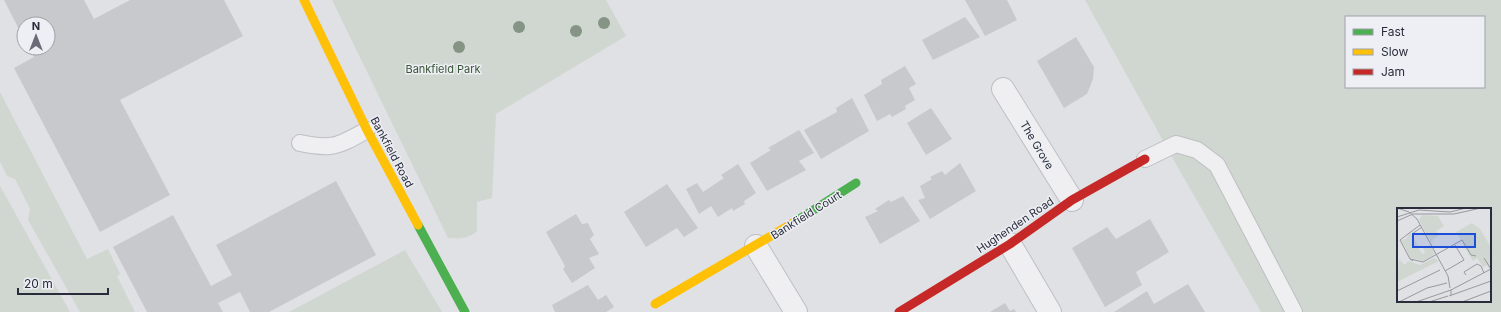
<svg xmlns="http://www.w3.org/2000/svg" width="1501" height="312" font-family="Inter,sans-serif">
  <style>
    .green { fill: #d0d7d0; fill-rule: evenodd }
    .building { fill: #c8c9cc }
    .lines { fill: none; stroke-linecap: round; stroke-linejoin: round }
    .lane-casing { stroke: #bebfc2; stroke-width: 18 }
    .street-casing { stroke: #bebfc2; stroke-width: 24 }
    .lane { stroke: #efeff1; stroke-width: 16 }
    .street { stroke: #efeff1; stroke-width: 22 }
    .fast { stroke: #4caf50; stroke-width: 9 }
    .slow { stroke: #ffc107; stroke-width: 9 }
    .jam { stroke: #c62828; stroke-width: 9 }
    .tree { fill: #859485 }
    .labels { text-anchor: middle; dominant-baseline: central; stroke-width: 3; stroke-linejoin: round; paint-order: stroke }
    .park-label { font-size: 11px; fill: #3a5538; stroke: #edeff4 }
    .street-label { font-size: 11px; fill: #292d3b; stroke: #edeff4 }
    .inset-road { fill: none; stroke: #9799a0; stroke-width: 1 }
    .view { fill: #1d4ed8; fill-opacity: 0.15; stroke: #1d4ed8; stroke-width: 2 }
    .inset-edge { fill: none; stroke: #292d3b; stroke-width: 2 }
  </style>
  <rect width="100%" height="100%" fill="#e0e1e4"/>
  <g class="green">
    <path d="M332,0H606L626,36L496,114L492,198L477,202V231C468,239 460,239 448,238Z"/>
    <path d="M1085,0H1501V312H1261L1181,173ZM1346,17H1484V87H1346ZM1398,209H1490V301H1398Z"/>
    <path d="M0,92L87,259L108,249L120,274L117,276L135,312H80L28,220L30,209L15,179L7,176L0,162Z"/>
    <path d="M0,186L9,202L70,312H0Z"/>
    <path d="M405,250L442,312H289Z"/>
  </g>
  <g class="building">
    <path d="M4,0H84L94,19L130,0H224L243,36L120,100L170,195L100,232L14,68L34,57L29,48H48V24H24V39Z"/>
    <path d="M965,0H1007L1017,20L985,36Z"/>
    <path d="M965,17L980,37L933,60L922,40Z"/>
    <path d="M1076,37L1094,67L1093,79L1087,94L1064,108L1037,61Z"/>
    <path d="M905,66L916,84L909,88L915,100L905,106L906,109L892,117L890,114L877,121L864,95L882,84L881,80Z"/>
    <path d="M852,98L869,131L821,159L804,130L837,112L836,108Z"/>
    <path d="M931,108L952,139L926,155L907,123Z"/>
    <path d="M799,130L814,153L799,161L806,170L767,191L750,163L771,150L768,148Z"/>
    <path d="M960,163L976,191L930,219L918,200L925,198L920,186L932,179L930,177L942,171L945,175Z"/>
    <path d="M738,164L756,193L744,201L745,204L733,211L732,208L718,217L711,206L699,214L686,189L697,183L703,192L724,178L721,175Z"/>
    <path d="M336,181L376,255L269,312H250L240,292L218,303L223,312H147L113,247L173,215L211,286L232,275L216,245Z"/>
    <path d="M667,184L698,228L684,237L677,228L646,247L624,212Z"/>
    <path d="M903,196L920,221L880,244L865,217L878,211L875,209L889,200L891,202Z"/>
    <path d="M576,214L582,224L588,223L594,235L590,239L599,254L589,258L595,268L572,283L563,269L565,266L546,232Z"/>
    <path d="M1150,219L1169,252L1136,272L1142,285L1105,307L1072,248L1107,227L1116,239Z"/>
    <path d="M1188,284L1205,312H1114L1147,291L1154,304Z"/>
    <path d="M588,285L598,300L606,295L614,307L606,312H555L552,305Z"/>
    <path d="M1005,303L1010,311L1014,309L1016,312H990Z"/>
  </g>
  <g class="lines">
    <g class="lane-casing">
      <g id="lane">
        <path d="M300,143C333,150 338,146 367,130"/>
        <path d="M1145,159L1176,144L1197,150L1217,165L1294,312"/>
      </g>
    </g>
    <g class="street-casing">
      <g id="street">
        <path d="M1003,89L1072,200"/>
        <path d="M1010,244L1050,312"/>
        <path d="M756,246L796,312"/>
      </g>
    </g>
    <use href="#lane" class="lane"/>
    <use href="#street" class="street"/>
    <g class="fast">
      <path d="M793,223L856,183"/>
      <path d="M418,225L465,312"/>
    </g>
    <g class="slow">
      <path d="M304,0L367,130L418,225"/>
      <path d="M655,304L793,223"/>
    </g>
    <path class="jam" d="M899,312L1010,244L1072,200L1145,159"/>
  </g>
  <g class="tree">
    <circle cx="604" cy="23" r="6"/>
    <circle cx="519" cy="27" r="6"/>
    <circle cx="576" cy="31" r="6"/>
    <circle cx="459" cy="47" r="6"/>
  </g>
  <g class="labels">
    <g class="park-label">
      <text x="443" y="69">Bankfield Park</text>
    </g>
    <g class="street-label">
      <text transform="translate(1037 145) rotate(59)">The Grove</text>
      <text transform="translate(392 152) rotate(62)">Bankfield Road</text>
      <text transform="translate(806 215) rotate(-32)">Bankfield Court</text>
      <text transform="translate(1015 225) rotate(-34)">Hughenden Road</text>
    </g>
  </g>
  <g transform="translate(1397 208)">
    <rect width="94" height="94" fill="#e0e1e4"/>
    <path d="M25,7L41,8L47,18L39,23L42,28L36,31L35,36L22,12ZM75,15L83,21L94,39L92,61L90,57L86,59L80,50L76,53L59,24ZM13,24L25,46L28,45L26,40L33,37L38,46L27,53L13,50L4,32L9,31ZM37,50L42,53L0,74L2,51L8,57L11,53L23,57Z" fill="#d0d7d0"/>
    <path class="inset-road" d="M0,0L12,4L20,11L51,68L53,80M0,9L22,2L53,4L69,0M0,13L16,6H57L84,0M15,26L25,19M87,50L94,61M13,51L3,32L23,17M16,53L13,51L26,54L65,32L74,47L79,48M48,63L67,52L58,37M69,67L67,64L80,56L84,58L87,65M0,83L43,62M54,87V82L94,61M52,88L94,73M2,94L30,80L50,75M19,94L54,82M32,94L51,88M65,94L94,83"/>
    <path class="view" d="M16,26H78V39H16Z"/>
    <rect width="94" height="94" class="inset-edge"/>
  </g>
  <rect x="1345" y="16" width="140" height="72" fill="#edeff4" stroke="#9fa1aa"/>
  <rect x="1353" y="29" width="20" height="6" fill="#4caf50" stroke="#9fa1aa"/>
  <text x="1381" y="36" font-size="12" fill="#292d3b">Fast</text>
  <rect x="1353" y="49" width="20" height="6" fill="#ffc107" stroke="#9fa1aa"/>
  <text x="1381" y="56" font-size="12" fill="#292d3b">Slow</text>
  <rect x="1353" y="69" width="20" height="6" fill="#c62828" stroke="#9fa1aa"/>
  <text x="1381" y="76" font-size="12" fill="#292d3b">Jam</text>
  <g transform="translate(36 36)"><circle r="19" fill="#edeff4" stroke="#9fa1aa"/>
  <path d="M0-3L7 15L0 10L-7 15Z" fill="#696c76"/>
  <text y="-6" font-size="11" font-weight="bold" text-anchor="middle" fill="#292d3b">N</text>
  </g>
  <path d="M18 288v6h90v-6" fill="none" stroke="#292d3b" stroke-width="2"/>
  <text x="24" y="288" font-size="12" fill="#292d3b" stroke="#edeff4" stroke-width="3" paint-order="stroke">20 m</text>
</svg>
